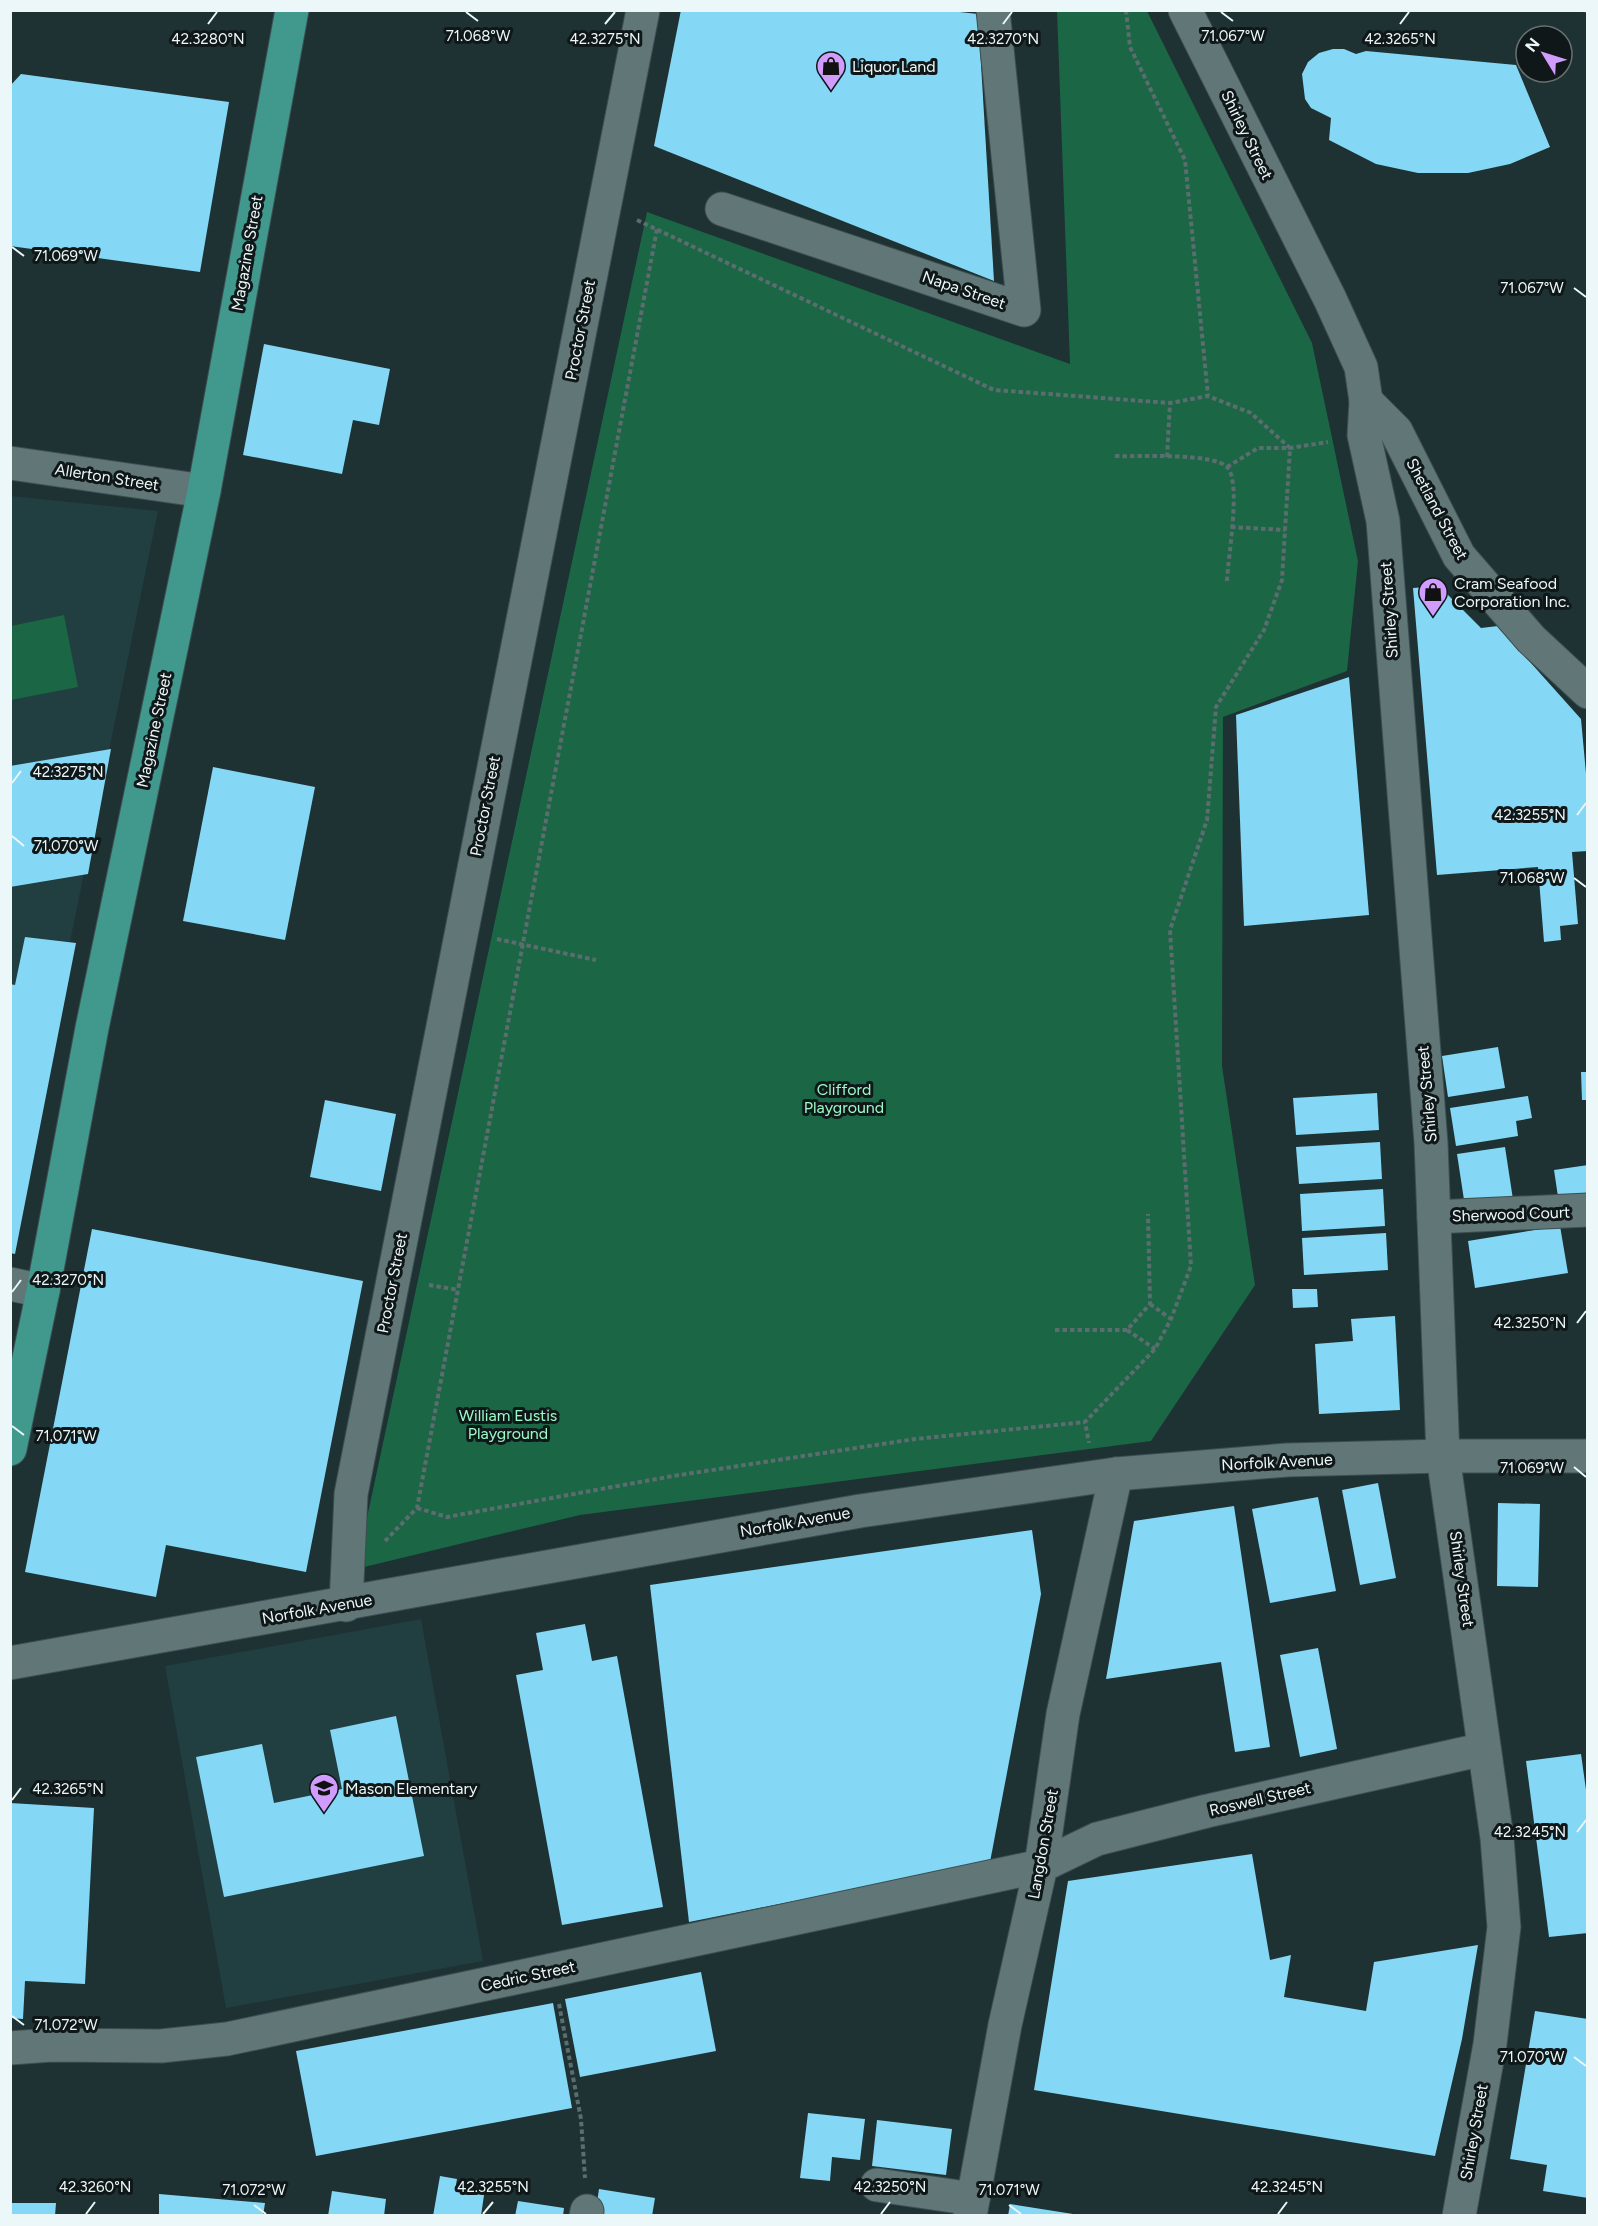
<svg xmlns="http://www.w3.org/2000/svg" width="1598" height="2226" font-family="Figtree,sans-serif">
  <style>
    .built { fill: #213e40 }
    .green { fill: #1a6645 }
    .building { fill: #85d8f5 }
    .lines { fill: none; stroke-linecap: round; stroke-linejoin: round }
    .minor-casing { stroke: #3d4e50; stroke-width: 35 }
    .major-casing { stroke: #3d4e50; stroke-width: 35 }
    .path { stroke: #5c6d6f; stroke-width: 4; stroke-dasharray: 4.5 3; stroke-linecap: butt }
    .minor { stroke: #607677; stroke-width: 33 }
    .major { stroke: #41988d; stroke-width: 33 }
    .ticks { fill: none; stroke: #ebf7f8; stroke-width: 2 }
    .labels { text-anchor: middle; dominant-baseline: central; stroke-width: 6; stroke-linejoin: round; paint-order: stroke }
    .poi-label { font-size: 16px; fill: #ebf7f8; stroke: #0f1718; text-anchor: start }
    .street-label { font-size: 16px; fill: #ebf7f8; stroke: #0f1718 }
    .park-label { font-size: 16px; fill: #9bfac8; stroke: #0f1718 }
    .ticks-label { font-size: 15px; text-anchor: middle; fill: #ebf7f8; stroke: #0f1718; stroke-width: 6; stroke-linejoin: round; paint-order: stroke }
  </style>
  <rect width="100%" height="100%" fill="#1e3133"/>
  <g class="built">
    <path d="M11,496L158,511L11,1231Z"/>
    <path d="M421,1619L483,1961L226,2008L165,1666Z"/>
  </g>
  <g class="green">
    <path d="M1057,11H1147L1312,343L1358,561L1347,671L1223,717L1222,1066L1255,1285L1151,1441L580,1515L356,1569L647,212L1070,364Z"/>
    <path d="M64,615L78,687L11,700V626Z"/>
  </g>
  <g class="building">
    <path d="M681,10H941L978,14L994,281L654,146Z"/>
    <path d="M1333,49H1344L1356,54L1366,51L1516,65L1550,147L1510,164L1468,173H1418L1376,164L1329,140L1331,118L1311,108L1305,99L1302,74L1308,62L1319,53Z"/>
    <path d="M21,74L229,102L200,272L10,246V86Z"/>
    <path d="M264,344L390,369L379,425L353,420L342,474L243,455Z"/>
    <path d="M1439,586L1481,628L1498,626L1581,719L1588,795V851L1572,852L1578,924L1560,926L1561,940L1544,942L1538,867L1437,875L1413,588Z"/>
    <path d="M1349,677L1369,915L1244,926L1236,715Z"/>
    <path d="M111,749L88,874L10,887V766Z"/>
    <path d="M213,767L315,787L285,940L183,921Z"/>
    <path d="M25,937L76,943L15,1254L10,1253V984L15,985Z"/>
    <path d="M1498,1047L1505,1088L1448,1097L1442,1056Z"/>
    <path d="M1581,1072H1588V1100H1582Z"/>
    <path d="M1377,1093L1379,1130L1296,1135L1293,1098Z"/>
    <path d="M1528,1096L1532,1118L1516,1121L1518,1136L1456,1146L1450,1108Z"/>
    <path d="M325,1100L396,1114L381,1191L310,1177Z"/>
    <path d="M1380,1142L1382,1179L1299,1184L1296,1147Z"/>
    <path d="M1505,1147L1514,1206L1466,1213L1457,1154Z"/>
    <path d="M1588,1165V1206L1560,1210L1554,1170Z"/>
    <path d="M1383,1189L1385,1226L1302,1231L1300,1194Z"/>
    <path d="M1560,1226L1568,1273L1475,1288L1468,1241Z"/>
    <path d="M92,1229L363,1281L306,1572L166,1545L156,1597L25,1572Z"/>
    <path d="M1386,1233L1388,1270L1304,1275L1302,1238Z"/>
    <path d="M1292,1289H1317L1318,1307L1293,1308Z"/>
    <path d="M1395,1316L1400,1410L1319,1414L1315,1344L1353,1341L1351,1319Z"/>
    <path d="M1378,1483L1396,1578L1360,1585L1342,1490Z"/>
    <path d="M1318,1497L1336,1591L1270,1603L1252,1509Z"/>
    <path d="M1498,1503L1540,1504L1538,1587L1497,1586Z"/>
    <path d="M1234,1506L1270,1747L1235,1752L1221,1662L1106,1679L1134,1521Z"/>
    <path d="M1032,1530L1041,1594L990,1862L689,1922L650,1585Z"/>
    <path d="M585,1624L592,1661L617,1656L663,1907L562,1925L516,1675L543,1670L536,1633Z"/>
    <path d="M1318,1648L1337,1749L1300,1757L1280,1655Z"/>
    <path d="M396,1716L424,1856L224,1897L196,1757L262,1744L274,1803L342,1789L330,1730Z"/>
    <path d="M1581,1754L1588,1804V1933L1549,1937L1526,1761Z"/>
    <path d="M10,1803L94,1808L85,1984L25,1981L23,2019L10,2018Z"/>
    <path d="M1252,1854L1270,1960L1291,1955L1284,1997L1366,2011L1374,1962L1478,1945L1462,2039L1435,2156L1034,2090L1068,1881Z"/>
    <path d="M701,1972L716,2051L580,2077L565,1999Z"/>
    <path d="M553,2003L572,2108L316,2156L296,2051Z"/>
    <path d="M1535,2011L1588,2019V2198L1543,2191L1547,2165L1510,2159Z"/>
    <path d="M808,2113L865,2119L860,2160L832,2157L830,2181L800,2178Z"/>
    <path d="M877,2120L952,2129L946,2175L872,2166Z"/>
    <path d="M440,2176L457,2179L455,2190L484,2195L481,2216H433Z"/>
    <path d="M599,2189L655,2198L652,2216H595Z"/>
    <path d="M332,2191L386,2199L384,2216H328Z"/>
    <path d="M159,2194L265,2203L263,2216H159Z"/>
    <path d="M518,2201L564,2208L563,2216H515Z"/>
    <path d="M10,2203H56L55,2216H10Z"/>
    <path d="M1010,2204L1073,2214V2216H1008Z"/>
  </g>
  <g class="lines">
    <g class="minor-casing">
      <g id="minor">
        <path d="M1185,10L1330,299L1361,367L1366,401L1364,435L1383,521L1431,1143L1443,1456L1497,1838L1504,1927L1490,2044L1459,2216"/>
        <path d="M722,209L1024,310L993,10"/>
        <path d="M1366,401L1396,431L1459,556L1531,639L1588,692"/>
        <path d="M10,463L204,491"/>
        <path d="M1434,1217L1588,1210"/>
        <path d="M10,1284L43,1291"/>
        <path d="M346,1605L351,1494L643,10"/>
        <path d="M10,1663L860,1511L1116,1474L1287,1460L1443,1456H1588"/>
        <path d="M10,2048L52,2045L161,2046L227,2039L1041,1866L1097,1839L1207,1811L1484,1749"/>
        <path d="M877,2185L973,2199"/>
        <path d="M586,2216L587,2211"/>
        <path d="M970,2216L1005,2025L1041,1866L1063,1714L1116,1474"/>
      </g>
    </g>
    <g class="major-casing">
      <path id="major" d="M10,1449L43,1291L92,1028L204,491L292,10"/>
    </g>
    <g class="path">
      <path d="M1126,10L1130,47L1185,160L1208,396"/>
      <path d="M1583,10L1588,11"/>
      <path d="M637,220L994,390L1170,403L1208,396L1251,413L1290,448L1282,580L1264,630L1216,707L1207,820L1170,930L1191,1266L1171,1319L1155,1349L1085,1422L1089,1443"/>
      <path d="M1115,456C1137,457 1215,452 1228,468C1241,485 1228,557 1227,581"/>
      <path d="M1167,457L1170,403"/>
      <path d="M1227,467L1258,448H1290L1328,442"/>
      <path d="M1231,527L1285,530"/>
      <path d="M497,939L596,960"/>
      <path d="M429,1285L458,1290"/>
      <path d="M1150,1304L1171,1319"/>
      <path d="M1055,1330H1127L1150,1304L1148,1214"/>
      <path d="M1127,1330L1155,1349"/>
      <path d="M417,1508L447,1517L673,1476L915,1439L1085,1422"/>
      <path d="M385,1541L417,1508L657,229"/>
      <path d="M559,2004L581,2119L585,2178"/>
    </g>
    <use href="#minor" class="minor"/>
    <use href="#major" class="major"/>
  </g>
  <path class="ticks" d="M466,12L478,21M1221,12L1233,21M208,24L217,12M605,24L615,12M1003,24L1012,12M1400,24L1409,12M12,247L24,256M1574,288L1586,297M12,783L21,771M1577,815L1586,803M12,836L24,846M1574,878L1586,887M12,1292L21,1280M1577,1323L1586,1311M12,1426L24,1435M1574,1467L1586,1477M12,1800L21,1788M1577,1832L1586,1820M12,2016L24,2025M1574,2057L1586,2066M254,2205L266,2214M1009,2205L1021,2214M86,2214L95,2202M483,2214L493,2202M881,2214L890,2202M1278,2214L1287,2202"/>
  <defs>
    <g id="shop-pin" transform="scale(1.5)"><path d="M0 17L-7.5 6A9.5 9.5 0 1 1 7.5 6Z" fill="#d09dff" stroke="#0f1718"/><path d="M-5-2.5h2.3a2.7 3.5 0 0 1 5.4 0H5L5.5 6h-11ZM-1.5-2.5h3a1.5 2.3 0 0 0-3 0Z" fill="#111"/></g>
    <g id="school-pin" transform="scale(1.5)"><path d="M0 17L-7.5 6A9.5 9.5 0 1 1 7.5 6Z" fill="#d09dff" stroke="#0f1718"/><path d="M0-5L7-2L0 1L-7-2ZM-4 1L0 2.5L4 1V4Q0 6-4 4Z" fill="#111"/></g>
  </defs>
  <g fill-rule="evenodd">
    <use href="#shop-pin" x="831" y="66"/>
    <use href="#shop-pin" x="1433" y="592"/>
    <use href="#school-pin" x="324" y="1788"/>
  </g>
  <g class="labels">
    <g class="poi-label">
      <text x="852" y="66">Liquor Land</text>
      <text x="1454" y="583">Cram Seafood<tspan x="1454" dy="18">Corporation Inc.</tspan></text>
      <text x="345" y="1788">Mason Elementary</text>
    </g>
    <g class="street-label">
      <text transform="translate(1247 135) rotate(64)">Shirley Street</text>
      <text transform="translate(247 253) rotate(-80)">Magazine Street</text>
      <text transform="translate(964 290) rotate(19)">Napa Street</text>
      <text transform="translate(580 330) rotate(-79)">Proctor Street</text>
      <text transform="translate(107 477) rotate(9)">Allerton Street</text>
      <text transform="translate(1437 509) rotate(62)">Shetland Street</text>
      <text transform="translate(1389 610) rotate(-94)">Shirley Street</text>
      <text transform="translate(154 730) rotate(-78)">Magazine Street</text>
      <text transform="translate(485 806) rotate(-79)">Proctor Street</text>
      <text transform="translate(1427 1094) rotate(-95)">Shirley Street</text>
      <text transform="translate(1511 1214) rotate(-2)">Sherwood Court</text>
      <text transform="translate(392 1283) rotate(-79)">Proctor Street</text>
      <text transform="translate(1277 1462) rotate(-3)">Norfolk Avenue</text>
      <text transform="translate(795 1522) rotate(-10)">Norfolk Avenue</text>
      <text transform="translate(1462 1579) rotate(82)">Shirley Street</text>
      <text transform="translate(317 1609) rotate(-10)">Norfolk Avenue</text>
      <text transform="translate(1260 1799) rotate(-13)">Roswell Street</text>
      <text transform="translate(1043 1844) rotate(-80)">Langdon Street</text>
      <text transform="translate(528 1976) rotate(-12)">Cedric Street</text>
      <text transform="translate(1474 2132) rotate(-80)">Shirley Street</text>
    </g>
    <g class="park-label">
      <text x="844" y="1089">Clifford<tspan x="844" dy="18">Playground</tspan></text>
      <text x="508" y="1415">William Eustis<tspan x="508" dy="18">Playground</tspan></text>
    </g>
  </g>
  <g class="ticks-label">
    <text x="478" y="41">71.068°W</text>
    <text x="1233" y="41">71.067°W</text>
    <text x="208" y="44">42.3280°N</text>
    <text x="605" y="44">42.3275°N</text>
    <text x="1003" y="44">42.3270°N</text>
    <text x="1400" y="44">42.3265°N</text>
    <text x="66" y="261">71.069°W</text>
    <text x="1532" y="293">71.067°W</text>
    <text x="68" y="777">42.3275°N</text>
    <text x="1530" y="820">42.3255°N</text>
    <text x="66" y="851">71.070°W</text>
    <text x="1532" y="883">71.068°W</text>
    <text x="68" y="1285">42.3270°N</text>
    <text x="1530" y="1328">42.3250°N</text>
    <text x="66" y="1441">71.071°W</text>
    <text x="1532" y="1473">71.069°W</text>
    <text x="68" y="1794">42.3265°N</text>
    <text x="1530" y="1837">42.3245°N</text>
    <text x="66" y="2030">71.072°W</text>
    <text x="1532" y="2062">71.070°W</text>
    <text x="95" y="2192">42.3260°N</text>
    <text x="493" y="2192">42.3255°N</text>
    <text x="890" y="2192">42.3250°N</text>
    <text x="1287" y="2192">42.3245°N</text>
    <text x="254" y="2195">71.072°W</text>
    <text x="1009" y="2195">71.071°W</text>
  </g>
  <rect width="1598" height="2226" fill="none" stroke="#ebf7f8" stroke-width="24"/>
  <g transform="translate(1544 54) rotate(308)"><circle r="28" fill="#0f1718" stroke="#677172" stroke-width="1.5"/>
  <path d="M0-4.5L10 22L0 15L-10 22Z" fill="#d09dff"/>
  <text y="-9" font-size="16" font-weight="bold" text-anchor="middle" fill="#ebf7f8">N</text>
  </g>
</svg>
